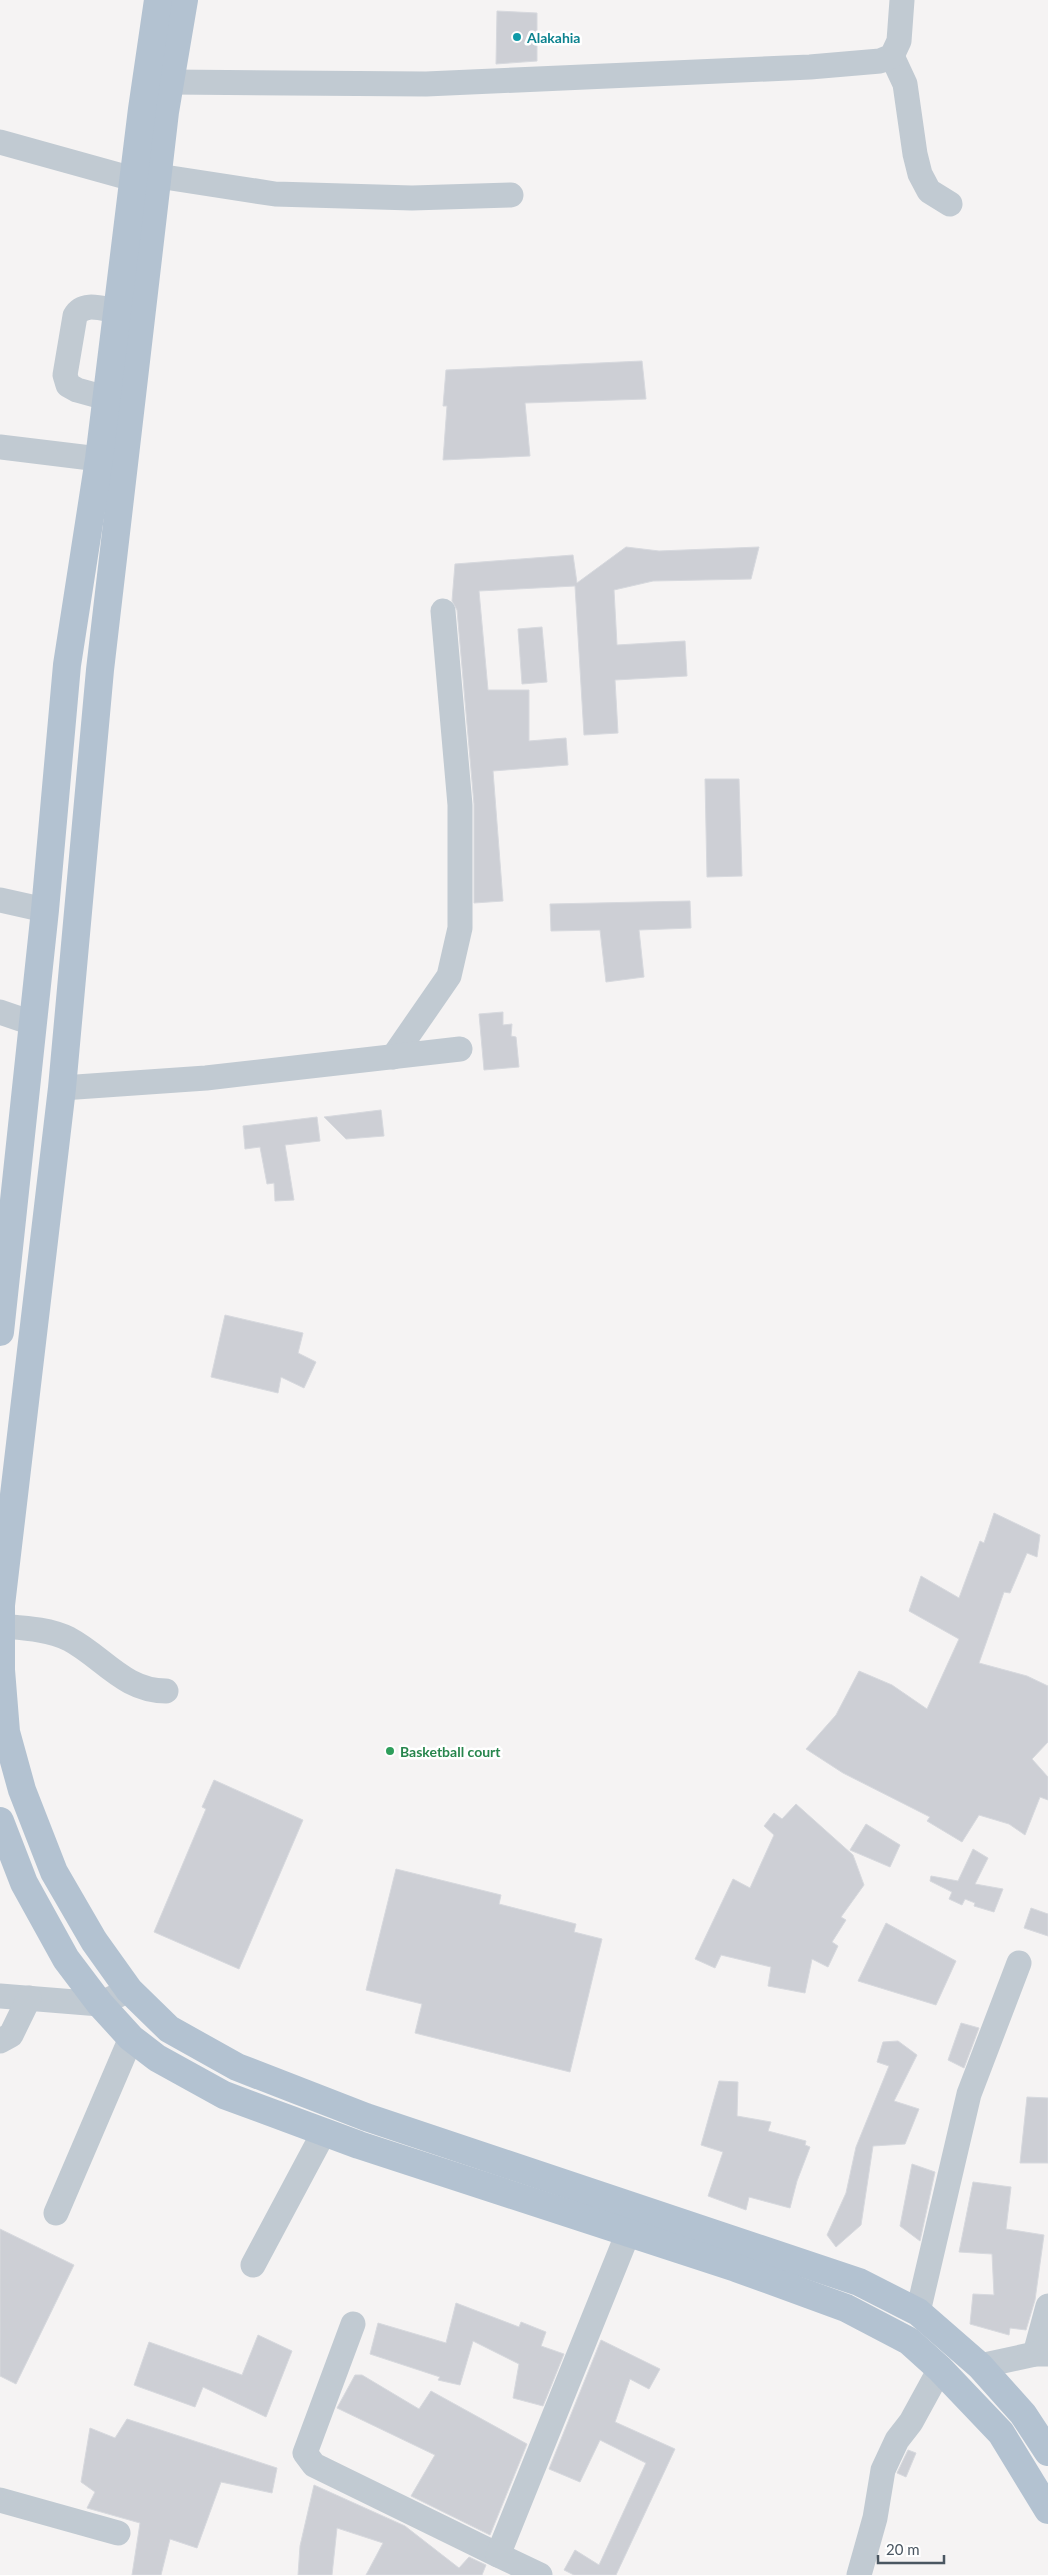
<svg xmlns="http://www.w3.org/2000/svg" width="1048" height="2575" font-family="Lato,sans-serif">
  <style>
    .building { fill: #cdcfd5; stroke: #d7d9de }
    .lines { fill: none; stroke-linecap: round; stroke-linejoin: round }
    .minor { stroke: #c1cad2; stroke-width: 25 }
    .major { stroke: #b3c2d1; stroke-width: 28 }
    .culture-dot { fill: #0f9aa8; stroke: #fff; stroke-width: 2 }
    .leisure-dot { fill: #2e9e5b; stroke: #fff; stroke-width: 2 }
    .labels { text-anchor: middle; dominant-baseline: central; stroke-width: 5; stroke-linejoin: round; paint-order: stroke }
    .culture-label { font-size: 14px; font-weight: bold; fill: #0d838f; stroke: #fff; text-anchor: start }
    .leisure-label { font-size: 14px; font-weight: bold; fill: #27864d; stroke: #fff; text-anchor: start }
  </style>
  <rect width="100%" height="100%" fill="#f5f3f3"/>
  <g class="building">
    <path d="M497,11L537,13V61L496,64Z"/>
    <path d="M642,361L646,399L525,403L530,456L443,460L447,406H443L446,370Z"/>
    <path d="M626,547L659,551L759,547L751,579L653,581L614,590L617,645L685,641L687,676L615,680L618,733L584,735L575,586L479,591L488,690H529V741L566,738L568,765L493,771L503,901L474,903V804L457,610L452,601L455,564L573,555L577,583Z"/>
    <path d="M542,627L547,682L522,684L518,629Z"/>
    <path d="M705,779H739L742,876L707,877Z"/>
    <path d="M690,901L691,928L639,930L644,977L606,982L600,930L551,931L550,904Z"/>
    <path d="M503,1012V1025L512,1024L511,1036L516,1037L519,1067L484,1070L479,1014Z"/>
    <path d="M381,1110L384,1136L346,1139L324,1117Z"/>
    <path d="M317,1117L320,1141L285,1145L294,1200L275,1201L274,1183L267,1184L260,1147L245,1149L243,1126Z"/>
    <path d="M225,1315L303,1333L298,1353L316,1362L304,1388L281,1377L278,1393L211,1377Z"/>
    <path d="M994,1513L1040,1535L1037,1557L1027,1553L1010,1593L1004,1592L979,1663L1027,1676L1048,1686V1742L1032,1759L1048,1777V1800L1040,1797L1025,1835L1009,1824L979,1815L962,1842L927,1821L930,1817L843,1773L806,1749L836,1715L859,1671L892,1685L927,1709L959,1639L909,1611L921,1576L959,1598L980,1541L984,1543Z"/>
    <path d="M214,1780L303,1820L239,1969L154,1932L206,1809L202,1807Z"/>
    <path d="M796,1804L853,1855L864,1885L841,1917L846,1920L832,1942L838,1946L828,1967L812,1959L805,1993L768,1986L771,1967L721,1955L715,1968L695,1959L733,1879L750,1888L774,1835L764,1826L774,1813L782,1819Z"/>
    <path d="M866,1824L900,1845L890,1867L850,1850Z"/>
    <path d="M973,1849L988,1858L975,1884L1003,1889L994,1912L974,1906L975,1903L965,1899L962,1905L949,1899L952,1892L930,1881L931,1876L958,1881Z"/>
    <path d="M396,1869L501,1895L499,1904L576,1924L574,1932L602,1939L570,2072L415,2033L422,2004L366,1990Z"/>
    <path d="M1031,1908L1048,1914V1936L1024,1928Z"/>
    <path d="M886,1923L956,1961L936,2005L858,1981Z"/>
    <path d="M961,2023L979,2028L964,2068L948,2060Z"/>
    <path d="M898,2041L917,2055L894,2101L919,2109L905,2144L873,2146L861,2225L836,2247L827,2235L846,2193L856,2147L889,2066L877,2062L883,2042Z"/>
    <path d="M719,2081L738,2082L737,2116L771,2122L768,2131L806,2141L805,2145L810,2147L797,2181L790,2208L749,2197L746,2210L708,2196L723,2152L701,2145Z"/>
    <path d="M1027,2097L1048,2098V2163H1020Z"/>
    <path d="M912,2164L935,2172L920,2241L900,2226Z"/>
    <path d="M973,2182L1011,2187L1006,2229L1044,2235L1035,2300L1026,2330L1010,2328L1009,2335L970,2324L973,2294L994,2295L992,2254L959,2252Z"/>
    <path d="M0,2229L74,2265L16,2384L0,2376Z"/>
    <path d="M456,2303L519,2327L521,2322L546,2332L541,2346L564,2354L543,2406L513,2398L519,2364L473,2341L460,2385L438,2380L440,2377L370,2354L378,2323L446,2343Z"/>
    <path d="M258,2335L292,2351L266,2417L203,2387L195,2407L134,2385L149,2342L242,2375Z"/>
    <path d="M601,2340L660,2369L649,2389L630,2379L615,2422L675,2449L616,2575H574L564,2570L575,2550L599,2565L646,2463L600,2440L580,2482L549,2469Z"/>
    <path d="M355,2375H362L419,2409L431,2391L527,2444L490,2535L411,2496L435,2455L337,2408Z"/>
    <path d="M127,2419L277,2468L272,2493L221,2482L197,2548L170,2539L161,2575H132L140,2523L87,2508L95,2492L81,2482L90,2428L115,2438Z"/>
    <path d="M908,2450L916,2453L906,2477L897,2473Z"/>
    <path d="M314,2485L405,2526L459,2568L469,2557L486,2565L482,2575H366L383,2543L337,2528L332,2575H298L300,2546Z"/>
  </g>
  <g class="lines">
    <g class="minor">
      <path d="M892,56L905,84L915,154L920,174L929,191L950,204"/>
      <path d="M170,82L426,84L810,67L880,61L892,56L899,41L902,0"/>
      <path d="M0,142L133,179"/>
      <path d="M158,176L275,194L412,198L511,195"/>
      <path d="M106,398L77,390L68,385L65,375L75,316C83,301 103,309 117,311"/>
      <path d="M0,447L99,459"/>
      <path d="M0,900L45,910"/>
      <path d="M0,1012L32,1023"/>
      <path d="M393,1057L449,976L460,928V805L443,611"/>
      <path d="M62,1088L206,1078L460,1049"/>
      <path d="M1,1626C24,1628 49,1629 69,1639C103,1657 124,1691 166,1691"/>
      <path d="M0,1996L100,2004L129,1990"/>
      <path d="M0,2041L11,2035L29,1998"/>
      <path d="M56,2213L131,2038"/>
      <path d="M253,2265L324,2132"/>
      <path d="M918,2312L969,2094L1019,1963"/>
      <path d="M353,2324L305,2453L314,2465L498,2555"/>
      <path d="M1035,2354L1048,2306"/>
      <path d="M980,2366L1035,2354H1048"/>
      <path d="M0,2500L118,2533"/>
      <path d="M540,2575L498,2555L628,2233"/>
      <path d="M859,2575L875,2518L883,2470L897,2440L911,2422L940,2369"/>
    </g>
    <g class="major">
      <path d="M184,0L165,112L100,670L62,1088L1,1605V1670L6,1732L22,1790L54,1872L94,1941L129,1990L169,2029L237,2067L366,2117L859,2282L918,2312L980,2366L1023,2414L1048,2452"/>
      <path d="M0,1332L45,910L67,665L99,459L142,109L158,0"/>
      <path d="M0,1821L24,1883L66,1959L100,2004L131,2038L157,2058L224,2095L359,2145L736,2268L846,2308L909,2341L940,2369L1001,2433L1048,2510"/>
    </g>
  </g>
  <circle class="culture-dot" cx="517" cy="37" r="5"/>
  <circle class="leisure-dot" cx="390" cy="1751" r="5"/>
  <g class="labels">
    <g class="culture-label">
      <text x="527" y="37">Alakahia</text>
    </g>
    <g class="leisure-label">
      <text x="400" y="1751">Basketball court</text>
    </g>
  </g>
  <path d="M878 2555v8h66v-8" fill="none" stroke="#4a5661" stroke-width="2.5"/>
  <text x="886" y="2555" font-size="15" fill="#4a5661" stroke="#ffffff" stroke-width="4" paint-order="stroke">20 m</text>
</svg>
